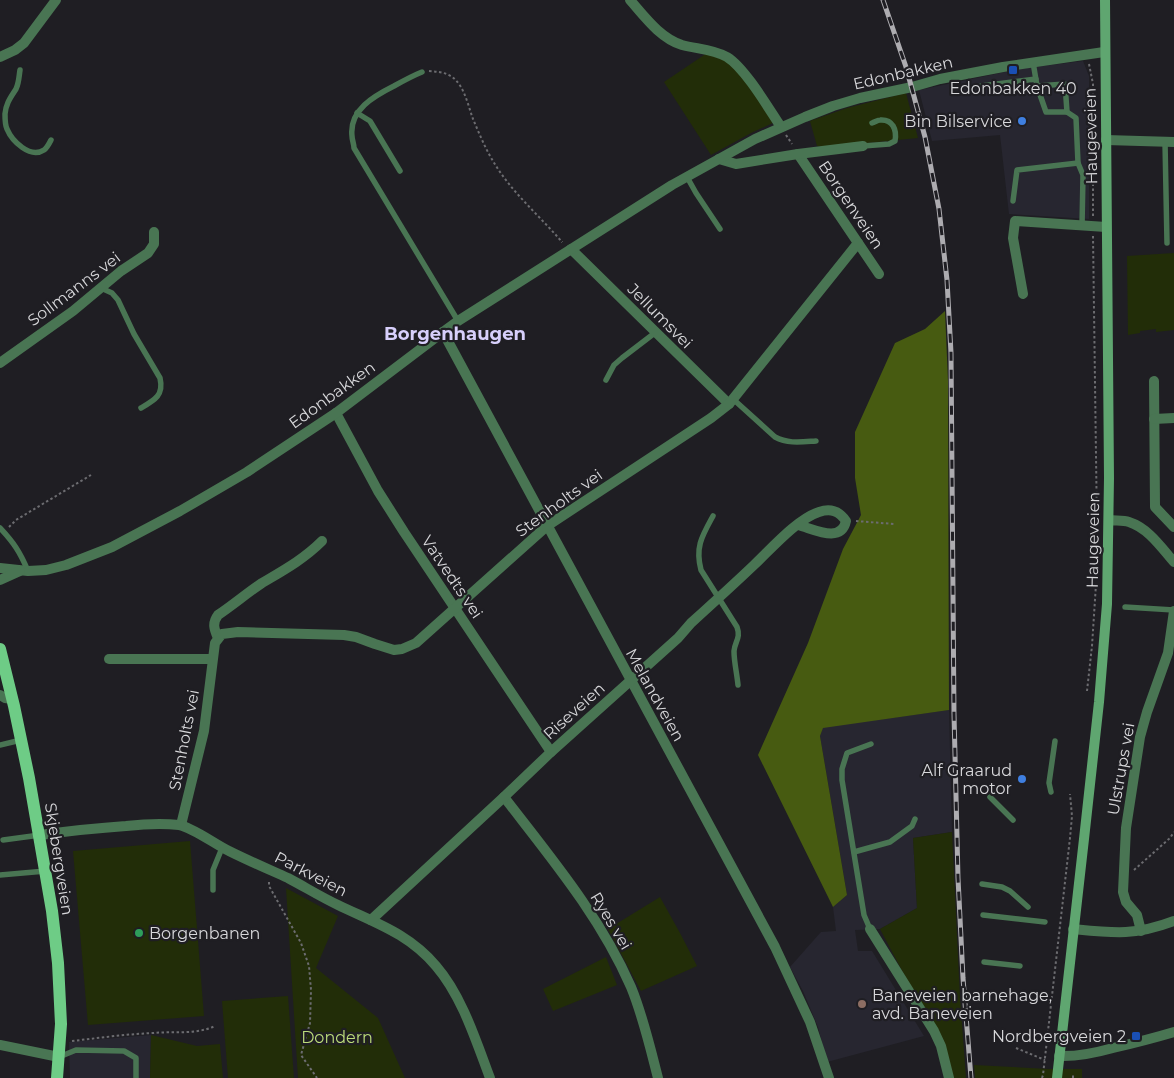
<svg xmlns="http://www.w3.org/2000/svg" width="1174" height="1078" font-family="Montserrat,sans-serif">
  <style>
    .built { fill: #272630 }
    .green { fill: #222d08 }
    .forest { fill: #475b11 }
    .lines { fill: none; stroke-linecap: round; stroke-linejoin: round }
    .path { stroke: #6c6c70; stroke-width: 2; stroke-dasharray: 2.5 2.5; stroke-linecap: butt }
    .service { stroke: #497553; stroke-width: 5.5 }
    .minor { stroke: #497553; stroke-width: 10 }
    .tertiary { stroke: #497553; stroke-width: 10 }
    .secondary { stroke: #5fa670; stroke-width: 10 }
    .primary { stroke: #6ecc86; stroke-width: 12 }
    .rail-casing { stroke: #adacb0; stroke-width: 5 }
    .rail { stroke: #1f1e23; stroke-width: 3; stroke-dasharray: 9; stroke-linecap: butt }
    .transit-dot { fill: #1a4fb4; stroke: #1f1e23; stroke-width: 2 }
    .shop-dot { fill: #3f7fe0; stroke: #1f1e23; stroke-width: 2 }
    .leisure-dot { fill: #2e9e5b; stroke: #1f1e23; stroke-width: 2 }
    .education-dot { fill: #8d6e63; stroke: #1f1e23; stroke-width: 2 }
    .labels { text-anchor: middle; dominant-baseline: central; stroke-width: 4.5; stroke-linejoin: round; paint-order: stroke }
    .street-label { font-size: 16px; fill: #d7d7da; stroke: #1f1e23 }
    .poi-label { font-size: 16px; fill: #d7d7da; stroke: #1f1e23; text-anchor: end }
    .park-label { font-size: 16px; fill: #bcdc7a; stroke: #1f1e23 }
    .neighbourhood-label { font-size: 18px; font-weight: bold; fill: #d7cffb; stroke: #1f1e23 }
  </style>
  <rect width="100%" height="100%" fill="#1f1e23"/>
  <g class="built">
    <path d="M1083,61L1089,76V219L1009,214L1000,135L932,141L919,90L1019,69Z"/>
    <path d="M949,710L952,832L913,838L917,908L880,929L855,930L858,951H872L924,1036L827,1062L818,1027L803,991L790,967L821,932L836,931L833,907L847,895L820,736L823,727Z"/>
    <path d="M151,1035L150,1078H70L69,1042Z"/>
  </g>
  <g class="green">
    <path d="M710,51L728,58L777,121L751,133L711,155L664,82Z"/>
    <path d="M906,93L918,138L826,147L817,146L810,121L847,108Z"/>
    <path d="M1174,253V330L1156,332V329L1140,331V333L1128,335L1127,256Z"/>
    <path d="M952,832L960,998L966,1078H949L934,1031L880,929L917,908L913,838Z"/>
    <path d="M190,841L204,1016L88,1025L73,851Z"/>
    <path d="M286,888L338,916L316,968L378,1018L405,1078H298Z"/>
    <path d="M660,897L680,933L697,966L641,991L608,929Z"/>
    <path d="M606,957L617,985L553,1011L543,989Z"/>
    <path d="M288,996L294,1078H228L222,1001Z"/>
    <path d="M151,1035L197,1046L220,1044L223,1078H150Z"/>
    <path d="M974,1065L1049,1069H1082V1078H975Z"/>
  </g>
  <path class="forest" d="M945,311L948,381L949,710L823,728L820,736L847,895L833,907L758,755L808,643L843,549L861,515L855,478V432L895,343L925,329Z"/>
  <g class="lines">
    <g class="path">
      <path d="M1089,64L1093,84V216"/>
      <path d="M429,71C442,72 451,73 459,84C466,94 469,108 473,119C479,133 485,148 493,161C511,192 539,215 562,242"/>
      <path d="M786,135L792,144"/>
      <path d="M1093,236L1097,529"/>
      <path d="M856,521L894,524"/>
      <path d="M9,527L16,520L91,475"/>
      <path d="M1087,691L1092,646L1096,584"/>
      <path d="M1134,870L1170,838L1174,832"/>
      <path d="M269,882V886L301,943L309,966L311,990L310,1023L301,1055L317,1078"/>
      <path d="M72,1041C99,1038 126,1034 154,1033C174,1031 196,1035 215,1026"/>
      <path d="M1016,1048L1045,1060"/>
      <path d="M1042,1078L1043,1075L1070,838L1072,816L1070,794"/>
      <path d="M1073,1078V1074"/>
    </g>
    <g class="service">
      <path d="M1033,62L1037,86L1065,84L1067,112L1076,118L1078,163L1083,175L1082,226"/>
      <path d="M20,70C19,76 19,83 16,89C11,97 6,103 5,114C5,118 5,125 7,129C12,141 30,159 44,150C47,148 49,144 51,140"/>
      <path d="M422,72C412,76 403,81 394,86C374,96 349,110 352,136C352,140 354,144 354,148L458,321"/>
      <path d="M981,86L1036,79"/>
      <path d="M1037,86L1046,112H1067"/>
      <path d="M357,113L370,121L400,171"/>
      <path d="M1165,142L1167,243"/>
      <path d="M863,146L889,144L895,141C897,130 893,119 880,120C878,120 875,122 872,123"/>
      <path d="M687,177L696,193L720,229"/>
      <path d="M1013,201L1017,170L1078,163"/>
      <path d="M101,288L112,293L118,300L134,334L160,378C164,395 155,400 141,408"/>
      <path d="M606,380L614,365L622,358L656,332"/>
      <path d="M733,399L775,437C788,444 801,442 816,441"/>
      <path d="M713,516C702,536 695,547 701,570L737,627C741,638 735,641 734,651C734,662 737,674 738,685"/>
      <path d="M0,528C14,543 20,552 28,571"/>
      <path d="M1125,607L1174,610"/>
      <path d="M0,745L21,740"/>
      <path d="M1051,792L1049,783L1055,741"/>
      <path d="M990,797L1013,820"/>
      <path d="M3,840L40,835"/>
      <path d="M854,852L890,842L912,826L915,819"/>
      <path d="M0,875L46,871"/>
      <path d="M982,884L1002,887L1010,891L1028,907"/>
      <path d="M213,890V870L222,848"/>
      <path d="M983,915L1045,922"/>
      <path d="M870,929L864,915L842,780V769L847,753L871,744"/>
      <path d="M984,962L1020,966"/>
      <path d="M59,1057L76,1050L124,1051L136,1058V1078"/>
    </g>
    <g class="minor">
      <path d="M630,0C645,17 660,38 682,45C697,49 713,49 727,57C745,68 769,109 781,127"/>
      <path d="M0,57L15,50L24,43L56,0"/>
      <path d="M1106,140L1174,142"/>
      <path d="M798,154L879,274"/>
      <path d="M719,159L736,164L798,154L863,146"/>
      <path d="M571,249L729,404"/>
      <path d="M1023,294L1013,238L1015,221L1106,227"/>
      <path d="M443,332L775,947L810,1022L829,1078"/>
      <path d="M0,363L73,311L121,271L148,253L154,244V232"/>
      <path d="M1154,381L1155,507L1174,527"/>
      <path d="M336,413L378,491L404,532L551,752"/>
      <path d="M1154,419L1174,418"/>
      <path d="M1109,520C1115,521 1123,520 1129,522C1148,528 1161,547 1174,562"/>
      <path d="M218,638C214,629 212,623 218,615C233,605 247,593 262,583C284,570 304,559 322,541"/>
      <path d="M109,659H212"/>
      <path d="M0,695L5,698L12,699"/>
      <path d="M504,797C551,858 600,916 631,987C643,1016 650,1047 658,1078"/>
      <path d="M181,825L204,731L215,643L222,634L238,632L344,635L356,637L375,644L394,650L402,649L416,643L547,526L711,418L729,404L858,243"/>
      <path d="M40,835C69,831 97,828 126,826C144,824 162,823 179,825C192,827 216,845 229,851C249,861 268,869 288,878C305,887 321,897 338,905C375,923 408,933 436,966C462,996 476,1041 490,1078"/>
      <path d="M371,920L504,797L551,752L678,638L691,623C712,604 733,585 754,565C771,549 797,519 819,512C831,508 839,511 846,521C841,544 814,529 798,525"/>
      <path d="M870,929L934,1031L941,1046L949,1078"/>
      <path d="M1073,929C1113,933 1135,936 1174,921"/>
      <path d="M1141,931L1137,915L1126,902L1123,892L1126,828L1140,737L1147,712L1168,653L1174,611"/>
      <path d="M0,1045L59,1057"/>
    </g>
    <g class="tertiary">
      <path d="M0,568L28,571L46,570L66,565L112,547L180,511L247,472L336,413L443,332L458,321L672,185L755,139L805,117L833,106L860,98L912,87L940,79L1003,67L1104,52"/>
      <path d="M0,580L20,571"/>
      <path d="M1059,1056C1078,1057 1095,1053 1113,1048C1134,1043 1154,1038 1174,1032"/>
    </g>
    <path class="secondary" d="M1057,1078L1084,839L1099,702L1107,604L1109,478L1105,0"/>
    <path class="primary" d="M0,649L14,706L29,778L52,911L58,963L61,1024L57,1078"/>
    <g class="rail-casing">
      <path id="rail" d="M883,0L906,67L925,137L939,209L947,280L951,353L954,714L958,878L963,978L971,1078"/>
    </g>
    <use href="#rail" class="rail"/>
  </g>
  <g class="transit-dot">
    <rect x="1008" y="65" width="10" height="10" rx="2.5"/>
    <rect x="1131" y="1031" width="10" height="10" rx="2.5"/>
  </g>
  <g class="shop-dot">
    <circle cx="1022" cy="121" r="5"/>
    <circle cx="1022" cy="779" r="5"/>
  </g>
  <circle class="leisure-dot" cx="139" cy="933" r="5"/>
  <circle class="education-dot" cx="862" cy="1004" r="5"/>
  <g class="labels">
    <g class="street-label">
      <text transform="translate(903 73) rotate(-13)">Edonbakken</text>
      <text transform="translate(1091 136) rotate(-91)">Haugeveien</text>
      <text transform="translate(851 205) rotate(56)">Borgenveien</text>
      <text transform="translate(74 289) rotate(-37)">Sollmanns vei</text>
      <text transform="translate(660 316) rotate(45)">Jellumsvei</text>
      <text transform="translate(332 395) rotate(-36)">Edonbakken</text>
      <text transform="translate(559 503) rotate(-36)">Stenholts vei</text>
      <text transform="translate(1093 540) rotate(-89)">Haugeveien</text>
      <text transform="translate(452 577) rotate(56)">Vatvedts vei</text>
      <text transform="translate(655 695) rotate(61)">Melandveien</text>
      <text transform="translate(574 711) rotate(-42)">Riseveien</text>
      <text transform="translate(184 740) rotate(-79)">Stenholts vei</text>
      <text transform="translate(1121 769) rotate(-80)">Ulstrups vei</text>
      <text transform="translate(59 859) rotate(81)">Skjebergveien</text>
      <text transform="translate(311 874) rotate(27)">Parkveien</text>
      <text transform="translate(611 921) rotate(59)">Ryes vei</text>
    </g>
    <g class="poi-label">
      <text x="1013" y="88" text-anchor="middle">Edonbakken 40</text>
      <text x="1012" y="121">Bin Bilservice</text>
      <text x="1012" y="770">Alf Graarud<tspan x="1012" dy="18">motor</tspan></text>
      <text x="149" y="933" text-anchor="start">Borgenbanen</text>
      <text x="872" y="995" text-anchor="start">Baneveien barnehage,<tspan x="872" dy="18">avd. Baneveien</tspan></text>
      <text x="1126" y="1036">Nordbergveien 2</text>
    </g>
    <g class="park-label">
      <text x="337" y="1037">Dondern</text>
    </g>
    <g class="neighbourhood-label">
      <text x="455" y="334">Borgenhaugen</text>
    </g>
  </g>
</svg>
